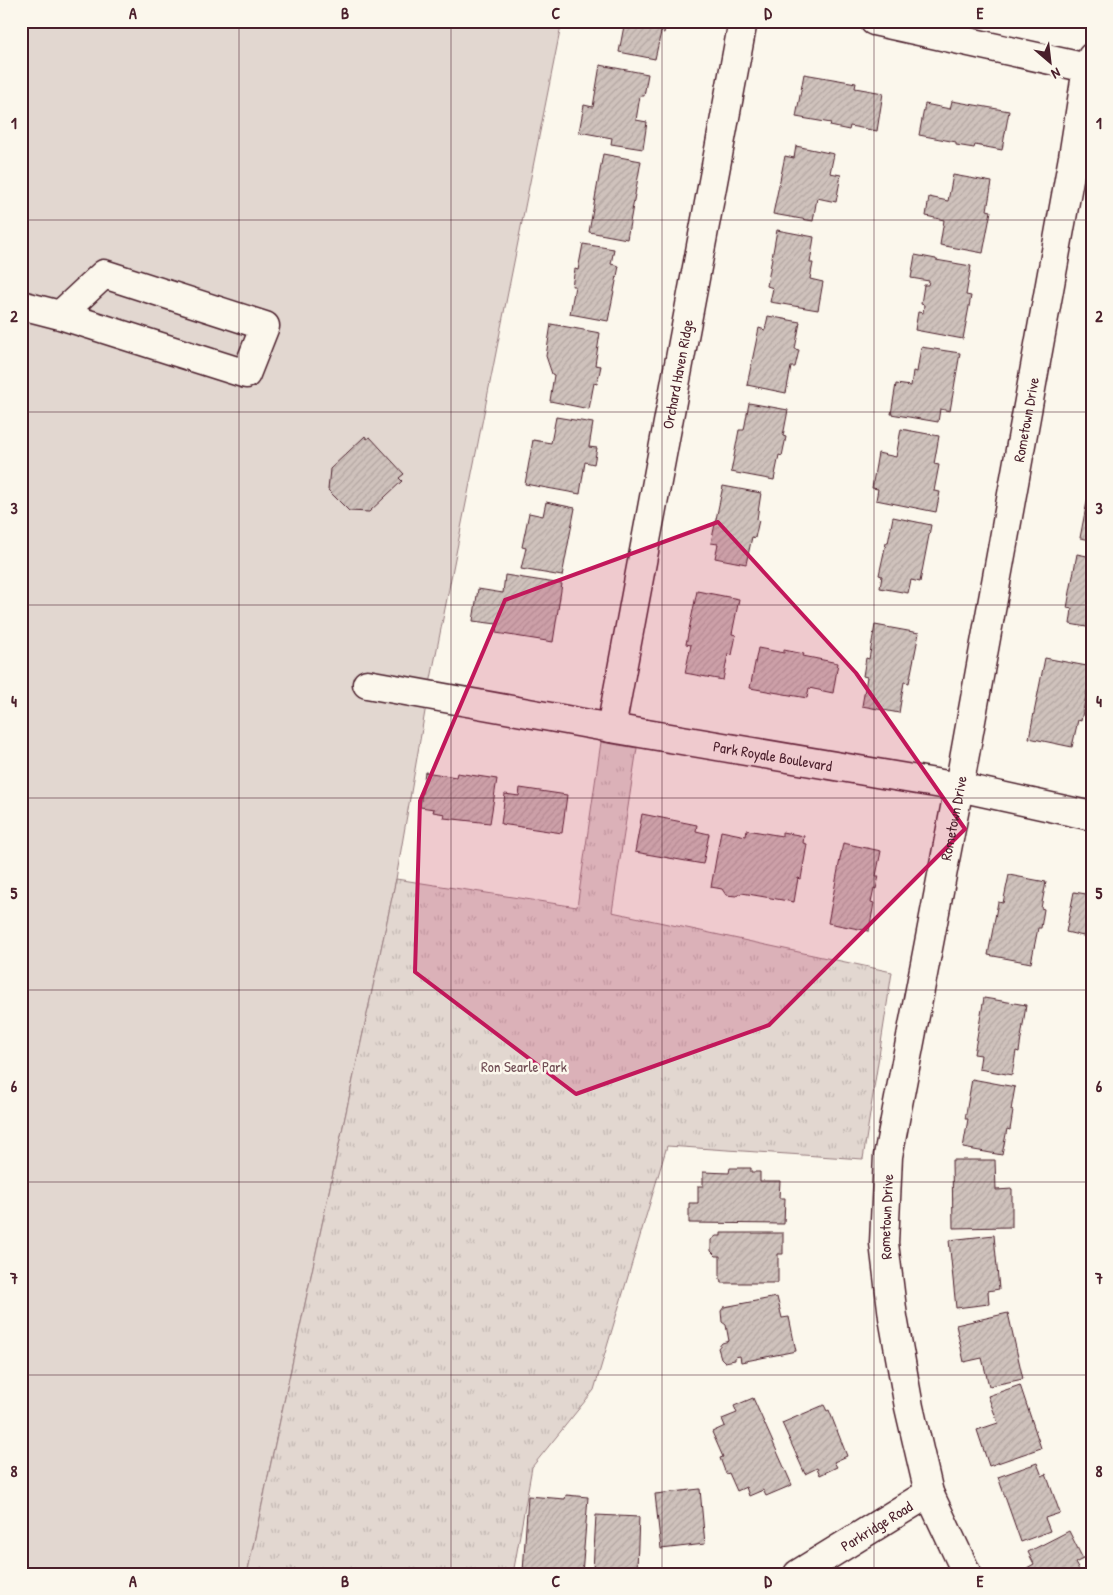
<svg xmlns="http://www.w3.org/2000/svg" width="1113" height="1595" font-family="'Patrick Hand',sans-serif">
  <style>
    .grass { fill: #e2d7d0; stroke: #967b7e }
    .park { fill: url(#park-tufts); stroke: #967b7e }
    .building { fill: url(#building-hatch); stroke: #4a1f2b }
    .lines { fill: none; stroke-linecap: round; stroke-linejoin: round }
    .minor-casing { stroke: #4a1f2b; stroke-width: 31 }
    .minor { stroke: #fbf7ec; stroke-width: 28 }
    .marked { fill: #c2185b; fill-opacity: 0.2; stroke: #c2185b; stroke-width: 4; stroke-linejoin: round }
    .grid { fill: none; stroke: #4a1f2b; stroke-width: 1; stroke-opacity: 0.55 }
    .labels { text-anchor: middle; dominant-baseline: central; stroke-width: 5; stroke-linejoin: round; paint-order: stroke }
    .street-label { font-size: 15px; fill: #4a1f2b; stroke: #fbf7ec }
    .park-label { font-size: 15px; fill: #704d54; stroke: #fbf7ec }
    .neatline { fill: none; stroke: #4a1f2b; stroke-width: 2 }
    .grid-label { font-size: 16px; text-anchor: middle; font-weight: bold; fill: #4a1f2b }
  </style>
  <defs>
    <pattern id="park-tufts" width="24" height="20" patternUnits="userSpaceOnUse" patternTransform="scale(1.25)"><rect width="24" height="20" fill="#e2d7d0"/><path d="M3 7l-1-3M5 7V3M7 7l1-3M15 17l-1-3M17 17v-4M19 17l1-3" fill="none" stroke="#c3b8b3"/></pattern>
    <pattern id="building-hatch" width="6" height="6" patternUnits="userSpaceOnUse" patternTransform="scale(1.25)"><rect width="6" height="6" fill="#cfc2bc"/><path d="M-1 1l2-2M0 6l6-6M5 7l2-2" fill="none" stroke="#b3a6a2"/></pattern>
  </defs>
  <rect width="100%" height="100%" fill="#fbf7ec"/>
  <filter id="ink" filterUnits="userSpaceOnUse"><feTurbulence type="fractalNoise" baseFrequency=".02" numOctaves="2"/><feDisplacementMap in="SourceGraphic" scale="10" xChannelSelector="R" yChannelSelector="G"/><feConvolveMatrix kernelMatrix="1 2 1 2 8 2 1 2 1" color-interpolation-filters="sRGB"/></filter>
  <g filter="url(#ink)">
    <path class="grass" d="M21,21H562L428,694L396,879L247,1574H21Z"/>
    <path class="park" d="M601,742L637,748L612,912L892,972L863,1159L667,1146L594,1390L532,1467L513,1574H263L248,1570L396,879L577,907Z"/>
    <g class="building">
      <path d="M612,21H666L664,33L661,32L655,59L619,52L624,26L612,24Z"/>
      <path d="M600,65L648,74L644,96H640L636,120L647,122L643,149L611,144L612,138L579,132L584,105L593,107Z"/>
      <path d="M804,74L856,83L855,88L883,93L877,131L850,126L849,130L830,126L831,123L796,117Z"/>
      <path d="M952,101L1009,111L1002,150L975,145L974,148L956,145V142L919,135L925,104L950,109Z"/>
      <path d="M796,146L834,154L830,173L841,175L836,202L817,198L813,221L773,214L785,156L794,158Z"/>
      <path d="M603,154L641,161L627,239L589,232Z"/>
      <path d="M953,175L992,182L987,210L991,211L983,253L940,245L944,220L926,216L929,197L948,201Z"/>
      <path d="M777,230L814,237L810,263H813L810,279L823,282L818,310L770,302L773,288L767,286Z"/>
      <path d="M583,244L614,249L611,264L619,266L608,321L570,314L575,286H572L575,269L578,270Z"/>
      <path d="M915,255L936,259V260L971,266L966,295L971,296L963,339L915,330L918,312L923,313L924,305L921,304L924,285H928L929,281L911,278Z"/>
      <path d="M768,316L800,322L795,349L799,350L795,367H791L786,393L747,385L759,328L765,330Z"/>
      <path d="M551,324L600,333L595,365L601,366L597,384L594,383L589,409L550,401L554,375L552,374L546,356Z"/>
      <path d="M921,347L960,353L950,411L940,409L938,422L891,414L896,384L911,386L913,371L917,372Z"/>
      <path d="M749,403L788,410L783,436L786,437L782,456L779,455L774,480L731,472L739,430H744Z"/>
      <path d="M556,417L593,423L589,447L597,448L594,464L585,462L580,494L525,484L533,440L551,443Z"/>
      <path d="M901,429L939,436L934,464L939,465L934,491L940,492L936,512L876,500L878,489L872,488L878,453L896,457Z"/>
      <path d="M365,436L367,439L370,437L404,474L399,478L402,481L369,512L349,511L328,490L330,469Z"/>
      <path d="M1091,481H1092V540L1080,538Z"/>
      <path d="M723,486L761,493L757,519L759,520L755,538L752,537L746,564L715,558L718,544L711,543Z"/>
      <path d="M546,502L575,508L562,576L521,569L526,548L522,547L529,513L543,516Z"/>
      <path d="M893,517L931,525L920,582L911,580L908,593L880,588L882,576L879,575L886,543H888Z"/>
      <path d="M1077,554L1092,557V628L1070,624L1072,609L1067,608Z"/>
      <path d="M505,575L562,584L553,642L496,633L497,624L473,621L478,589L503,593Z"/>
      <path d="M697,591L739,599L732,634L736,635L732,655L728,654L723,680L685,673L691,645L686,644Z"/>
      <path d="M875,625L919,633L909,683L904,682L899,713L862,706L867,677L863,676L866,658L869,659Z"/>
      <path d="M758,648L784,653V650L804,654L803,656L838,663L833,693L809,688L807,698L750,688Z"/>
      <path d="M1045,658L1092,667L1081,721L1078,720L1072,747L1029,738Z"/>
      <path d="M425,772L456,777L457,773L497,779L490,823L444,818L445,814L433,812L434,809L420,807Z"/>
      <path d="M520,788L567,795L562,833L501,824L505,794L519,796Z"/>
      <path d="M642,814L697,825L696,831L709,834L703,864L635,852Z"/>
      <path d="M747,830L782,836V832L804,836L803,843L807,844L801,879L798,878L794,902L742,893L736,896L726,895L722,889L711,887L721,831L746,836Z"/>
      <path d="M843,843L881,851L876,876H879L876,889L874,888L871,902L874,903L869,931L828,923Z"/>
      <path d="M1009,875L1046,882L1041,908L1044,909L1041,928H1038L1031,963L988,955L998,902L1003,903Z"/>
      <path d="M1074,892L1092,895V938L1066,932Z"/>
      <path d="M984,998L1026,1005L1019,1052L1016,1051L1012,1075L979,1069L981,1055L974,1054Z"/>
      <path d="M972,1079L1015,1087L1011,1110L1013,1111L1010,1130L1007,1129L1002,1155L963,1148L968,1119H965Z"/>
      <path d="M952,1160H995L996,1190L1012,1189V1227L953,1228Z"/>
      <path d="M730,1168H751V1172H760V1181H780L779,1198H785L784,1224L689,1223V1203H698V1186H703V1172L729,1173Z"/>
      <path d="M721,1233H783V1254H778V1283H722L720,1279V1256H716L711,1251V1240L716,1236H721Z"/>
      <path d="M994,1235L999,1289L988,1291L989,1304L956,1308L949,1240Z"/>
      <path d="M777,1297L782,1318L789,1317L796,1351L741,1362L740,1356L735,1357V1360L725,1362L721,1358L718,1348L722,1343L729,1341L726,1325L722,1322L721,1311L724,1307Z"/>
      <path d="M1008,1313L1023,1379L989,1386L982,1358L964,1362L956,1325Z"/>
      <path d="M1020,1385L1041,1448L989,1466L977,1430L998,1423L988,1396Z"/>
      <path d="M753,1398L792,1485L766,1496L763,1490L749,1496L746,1487L737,1491L729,1473L726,1474L720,1458L723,1457L712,1432L725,1426L722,1419L737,1413L734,1406Z"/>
      <path d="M824,1405L827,1411L829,1410L847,1456L834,1462L837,1467L820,1475L817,1468L805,1474L782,1423Z"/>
      <path d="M1037,1463L1042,1476L1046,1474L1060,1513L1045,1518L1050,1531L1021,1542L998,1477Z"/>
      <path d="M700,1489L705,1544L661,1549L655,1494Z"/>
      <path d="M566,1495L588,1497L582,1574L523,1572L528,1496L565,1499Z"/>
      <path d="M596,1515L639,1517L637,1570L626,1569V1574H607V1571L593,1570Z"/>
      <path d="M1069,1531L1083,1559L1075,1563L1081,1574H1030L1027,1568L1034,1564L1028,1552Z"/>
    </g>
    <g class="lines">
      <g class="minor-casing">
        <g id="minor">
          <path d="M874,21L1087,68"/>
          <path d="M21,305L60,315L246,374L265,326L104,274L60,315"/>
          <path id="s1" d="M367,684L611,728L959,787L1092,816"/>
          <path id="s2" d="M611,728L743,21"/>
          <path id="s3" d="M798,1574L929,1493"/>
          <path id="s4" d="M967,1574L929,1493L909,1407L893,1317L884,1243L888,1156L959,787L1073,157L1087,68L1092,57"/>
        </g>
      </g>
      <use href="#minor" class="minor"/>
    </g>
  </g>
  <path class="marked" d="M718,522L856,673L965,829L769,1025L576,1094L415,972L420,801L505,600Z"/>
  <path class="grid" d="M239,21V1574M451,21V1574M662,21V1574M874,21V1574M21,220H1092M21,412H1092M21,605H1092M21,798H1092M21,990H1092M21,1182H1092M21,1375H1092"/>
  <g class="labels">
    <g class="street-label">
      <text stroke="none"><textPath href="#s2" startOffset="360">Orchard Haven Ridge</textPath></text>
      <text stroke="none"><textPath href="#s4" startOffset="1180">Rometown Drive</textPath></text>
      <text stroke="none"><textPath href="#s1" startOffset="412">Park Royale Boulevard</textPath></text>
      <text stroke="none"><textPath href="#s4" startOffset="775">Rometown Drive</textPath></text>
      <text stroke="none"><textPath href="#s4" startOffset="370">Rometown Drive</textPath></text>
      <text stroke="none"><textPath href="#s3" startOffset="92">Parkridge Road</textPath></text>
    </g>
    <g class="park-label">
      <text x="524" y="1066">Ron Searle Park</text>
    </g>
  </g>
  <rect width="1113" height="1595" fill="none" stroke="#fbf7ec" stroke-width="55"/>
  <g transform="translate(1050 62) rotate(152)" stroke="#fbf7ec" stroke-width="4" paint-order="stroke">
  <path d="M0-4L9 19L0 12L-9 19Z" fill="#4a1f2b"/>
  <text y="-8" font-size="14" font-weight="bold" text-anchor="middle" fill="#4a1f2b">N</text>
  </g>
  <rect x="28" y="28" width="1058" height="1540" class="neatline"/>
  <g class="grid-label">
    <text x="133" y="19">A</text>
    <text x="345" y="19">B</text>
    <text x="556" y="19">C</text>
    <text x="768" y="19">D</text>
    <text x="980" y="19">E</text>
    <text x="14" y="129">1</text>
    <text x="1099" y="129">1</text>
    <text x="14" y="322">2</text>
    <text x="1099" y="322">2</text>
    <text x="14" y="514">3</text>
    <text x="1099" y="514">3</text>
    <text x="14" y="707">4</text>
    <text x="1099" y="707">4</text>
    <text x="14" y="899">5</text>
    <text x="1099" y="899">5</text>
    <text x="14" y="1092">6</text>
    <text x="1099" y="1092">6</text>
    <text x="14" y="1284">7</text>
    <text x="1099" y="1284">7</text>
    <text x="14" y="1477">8</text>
    <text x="1099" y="1477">8</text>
    <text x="133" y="1587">A</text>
    <text x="345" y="1587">B</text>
    <text x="556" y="1587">C</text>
    <text x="768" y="1587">D</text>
    <text x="980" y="1587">E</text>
  </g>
</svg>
